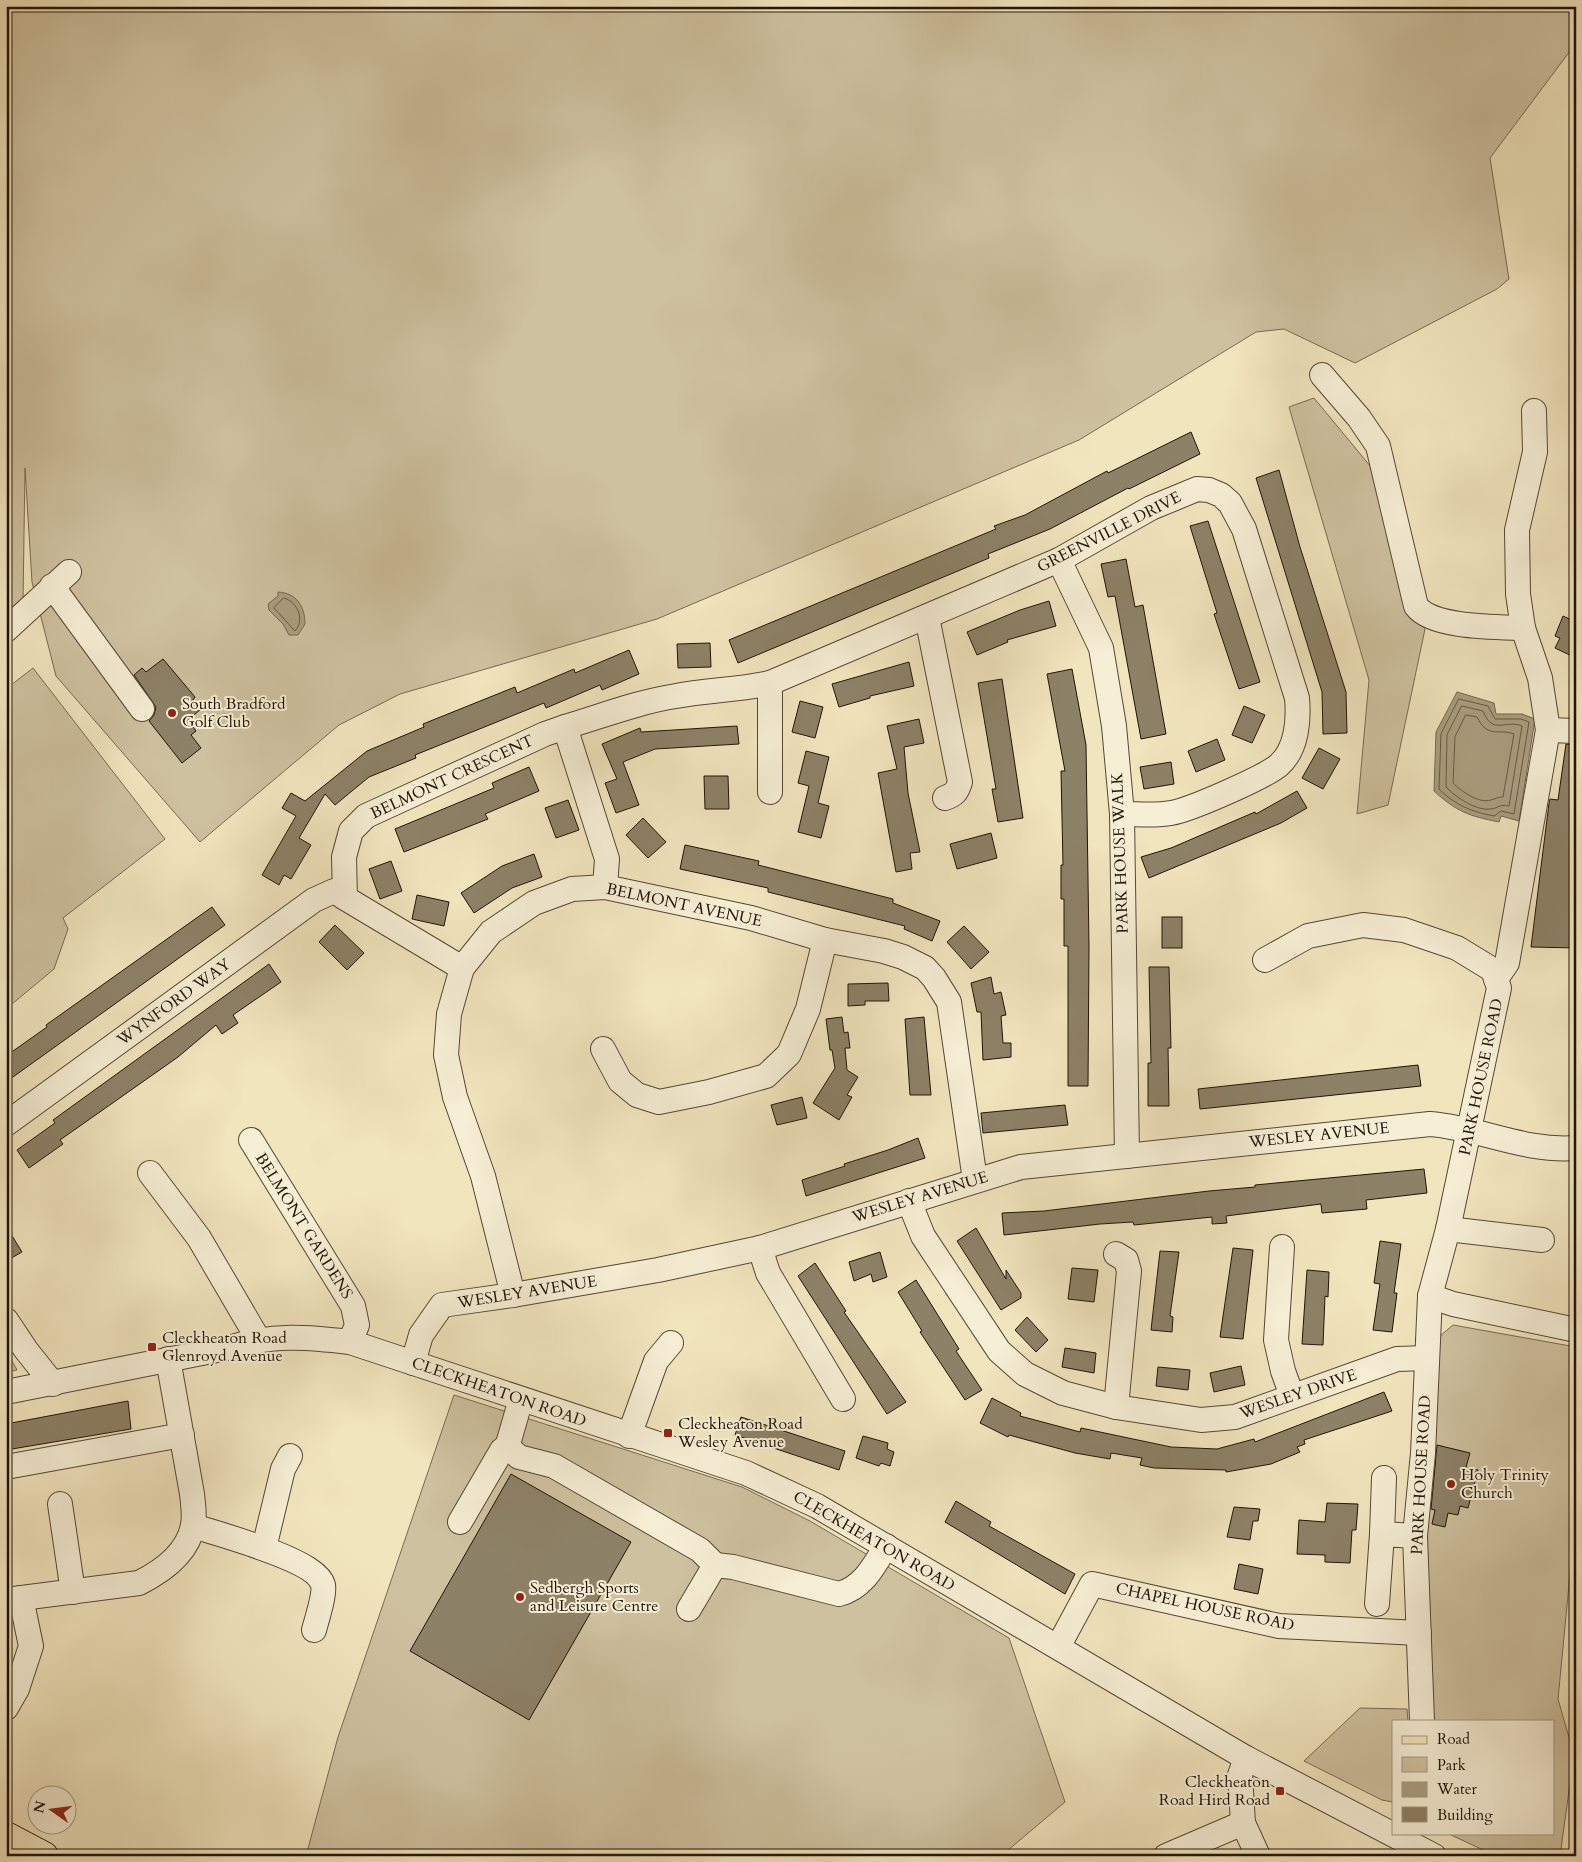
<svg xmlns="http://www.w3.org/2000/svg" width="1582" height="1862" font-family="Cardo,serif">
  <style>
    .green { fill: #cec19f; stroke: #786a54 }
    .water { fill: #aa9e80; stroke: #736750 }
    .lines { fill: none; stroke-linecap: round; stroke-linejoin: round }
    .shore { stroke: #665944; stroke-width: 1 }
    .building { fill: #8d8167; stroke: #211408 }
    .minor-casing { stroke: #554836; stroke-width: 26 }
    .major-casing { stroke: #211408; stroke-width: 30 }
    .minor { stroke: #f6eed5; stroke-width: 24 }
    .major { stroke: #f1e5be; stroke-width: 28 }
    .poi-dot { fill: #8f2418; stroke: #f6eed5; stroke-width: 2 }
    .labels { text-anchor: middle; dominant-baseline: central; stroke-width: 4; stroke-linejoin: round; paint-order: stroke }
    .street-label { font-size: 16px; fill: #211408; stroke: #f6eed5 }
    .poi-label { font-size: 16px; fill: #211408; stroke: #f6eed5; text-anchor: start }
  </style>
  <rect width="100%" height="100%" fill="#f1e5be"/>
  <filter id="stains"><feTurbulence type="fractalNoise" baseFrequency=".004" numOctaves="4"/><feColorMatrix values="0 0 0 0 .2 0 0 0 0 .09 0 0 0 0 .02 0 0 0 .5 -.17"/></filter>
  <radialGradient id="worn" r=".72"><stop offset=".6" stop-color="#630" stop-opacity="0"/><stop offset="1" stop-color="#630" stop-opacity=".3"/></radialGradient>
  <g class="green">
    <path d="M6,6H1576V43L1490,158L1509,279L1497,289L1355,363L1284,329L1256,332L1079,440L657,619L400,694L339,725L200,842L56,676L32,582L25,468L23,602L6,618Z"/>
    <path d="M1314,398L1371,467L1387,518L1405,604L1425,629L1388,805L1357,814L1369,680L1289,407Z"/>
    <path d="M33,668L165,839L63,918L68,929L54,969L6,1009V689Z"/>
    <path d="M1453,1325L1576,1347V1512L1558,1699L1574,1755L1560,1856H1496L1447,1833H1553V1721H1433L1424,1531L1440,1336Z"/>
    <path d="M6,1350L17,1370L6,1372Z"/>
    <path d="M454,1395L742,1487L810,1521L1009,1638L1065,1802L1001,1856H306L338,1737Z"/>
    <path d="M1360,1708L1407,1709L1408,1721H1393V1802L1382,1800L1304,1761Z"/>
  </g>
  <g class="water">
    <path d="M278,592C297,593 305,607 305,624L298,635H289L283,624L269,610L268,604L278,596Z"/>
    <path d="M1457,692L1494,703L1496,714H1522L1535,719L1519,821L1501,816L1499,822C1469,816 1457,812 1434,791L1436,732Z"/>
  </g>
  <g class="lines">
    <g class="shore">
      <path d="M284,598C298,602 305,620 295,631L274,608Z"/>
      <path d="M1459,699L1488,706L1495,719H1521L1529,722L1514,814L1501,811L1494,816C1472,812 1455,805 1439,789L1441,734Z"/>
      <path d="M1462,706L1483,711C1493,736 1505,719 1522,726L1509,806C1499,804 1498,808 1491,809C1475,811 1456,797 1446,787L1447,735Z"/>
      <path d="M1466,715L1477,717C1488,739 1497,728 1514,734L1503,797C1498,797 1495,799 1491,800C1479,804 1461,791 1453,783L1455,737Z"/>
    </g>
  </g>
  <g class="building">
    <path d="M1191,432L1200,454L1129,489L1128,488L1050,529L988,554L989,558L738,663L729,640L996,529L994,526L1025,515L1107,471L1108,473Z"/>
    <path d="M1279,470L1300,547L1346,692L1347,733L1323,734L1322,692L1256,478Z"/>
    <path d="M1208,521L1260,682L1239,689L1214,614L1217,613L1190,526Z"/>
    <path d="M1126,559L1135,607L1143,605L1166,734L1141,739L1115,596L1108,597L1101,564Z"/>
    <path d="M1049,601L1056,626L1007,640L1008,642L977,655L967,632L1020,610Z"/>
    <path d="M1563,616L1576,622V658L1555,648L1560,638L1555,636Z"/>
    <path d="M710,643L711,667L678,668L677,644Z"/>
    <path d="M629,650L639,674L602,690L600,685L546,708L544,703L415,755L416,758L369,777L335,805L325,794L299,838L311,845L291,879L284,875L279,885L262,875L296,816L282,808L291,793L305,801L367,751L424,727L423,724L515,687L517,693L574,669L575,673Z"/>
    <path d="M163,659L195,697L193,700L201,709L188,720L196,731L191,735L201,748L182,763L149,721L154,715L156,707L134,675L142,668L146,672Z"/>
    <path d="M909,662L914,686L870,696V698L839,707L832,684Z"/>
    <path d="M1072,669L1086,745L1089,946L1088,1086H1068V946H1064V899H1061V865H1063L1061,771H1065L1047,674Z"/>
    <path d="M1002,679L1023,818L998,822L992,789H996L978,683Z"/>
    <path d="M800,701L823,707L815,738L792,732Z"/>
    <path d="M1244,706L1265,715L1252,743L1232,735Z"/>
    <path d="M919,719L924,743L904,747L908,793L920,852L910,853L912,869L896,872L878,773L897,769L887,726Z"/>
    <path d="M737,726L739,744L655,749L623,762L639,805L616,813L605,783L617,779L602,744L640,728L641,732Z"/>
    <path d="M1217,739L1225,760L1196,772L1188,751Z"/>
    <path d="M1566,744L1576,745V948L1531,947L1549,803L1550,799L1558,800Z"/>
    <path d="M1319,748L1340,759L1323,789L1302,778Z"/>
    <path d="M806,751L829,757L818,803L829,806L821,838L798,832L809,786L798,783Z"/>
    <path d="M1171,762L1174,784L1144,789L1140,767Z"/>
    <path d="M529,767L539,791L485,814L488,819L404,852L395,829L494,788L492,783Z"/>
    <path d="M704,776H728L729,809H705Z"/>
    <path d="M1297,791L1307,808L1281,823L1149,878L1141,857L1171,848L1255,812L1256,814Z"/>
    <path d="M568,800L579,830L556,838L545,808Z"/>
    <path d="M643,818L666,842L648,858L626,835Z"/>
    <path d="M991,833L997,858L957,869L950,844Z"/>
    <path d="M685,845L759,861L758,865L893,899V903L940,921L932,941L904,929L905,926L768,892V888L680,869Z"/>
    <path d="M534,854L542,877L512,888L474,913L461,893L502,866Z"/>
    <path d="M391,861L402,891L380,899L369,869Z"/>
    <path d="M417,895L449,902L444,926L412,919Z"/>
    <path d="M212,907L225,925L6,1082V1056L47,1027L46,1025Z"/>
    <rect x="1162" y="917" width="20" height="31"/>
    <path d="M335,925L364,953L347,970L319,942Z"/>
    <path d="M964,926L989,952L971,969L947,942Z"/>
    <path d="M269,964L281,982L233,1015L238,1023L222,1034L216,1025L178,1057L60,1140L63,1144L29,1168L17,1150L55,1123L53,1120Z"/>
    <path d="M1149,967H1169L1171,1048H1168L1169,1106H1148V1063H1151Z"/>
    <path d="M991,977L994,994L1001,992L1006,1015L1001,1016L1003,1043H1011V1057L983,1060L981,1012H977L971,983Z"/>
    <path d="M888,983L889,1001H865V1005L848,1006V984Z"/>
    <path d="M842,1017L844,1033L848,1032L850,1048H845L847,1070L858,1077L847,1095L852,1097L839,1120L813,1103L835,1068L832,1050H830L826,1019Z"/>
    <path d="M924,1017L931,1095H910L905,1019Z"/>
    <path d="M1418,1065L1421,1086L1200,1109L1198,1089Z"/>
    <path d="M802,1097L807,1118L777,1125L771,1105Z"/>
    <path d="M1065,1105L1068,1125L983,1133L981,1113Z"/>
    <path d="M918,1138L925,1158L806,1196L802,1180L845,1166L844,1164L888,1150Z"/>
    <path d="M1424,1169L1427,1193L1366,1200L1367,1209L1322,1213L1321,1204L1226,1216L1227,1223L1212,1224V1217L1134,1225L1133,1222L1100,1224L1004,1235L1002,1213L1044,1211L1209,1191L1255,1187V1185Z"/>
    <path d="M6,1226L22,1252L6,1261Z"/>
    <path d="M976,1228L1006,1279V1270L1021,1293V1298L1001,1310L957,1241Z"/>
    <path d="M1380,1241L1401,1244L1394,1293H1397L1392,1332L1373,1330L1380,1284L1374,1283Z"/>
    <path d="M1233,1248L1253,1250L1243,1339L1220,1337Z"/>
    <path d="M1160,1251L1179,1252L1170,1316L1173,1317L1172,1332L1151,1330Z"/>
    <path d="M880,1252L887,1277L873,1282L871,1274L854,1281L849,1262Z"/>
    <path d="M815,1263L846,1311L844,1312L906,1402L887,1414L798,1276Z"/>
    <path d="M1072,1268L1098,1270L1094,1302L1068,1299Z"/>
    <path d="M1307,1270L1329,1272L1328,1297L1325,1296L1323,1345L1302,1344Z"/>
    <path d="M916,1280L959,1349L956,1351L982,1390L965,1400L920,1332L922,1331L898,1292Z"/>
    <path d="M1027,1317L1048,1340L1036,1352L1015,1330Z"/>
    <path d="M1065,1348L1096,1353L1094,1373L1062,1367Z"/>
    <path d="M1241,1366L1245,1385L1214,1392L1210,1373Z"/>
    <path d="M1158,1367L1190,1370L1188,1390L1156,1386Z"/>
    <path d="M1384,1392L1392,1411L1304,1440L1305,1444L1297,1447L1300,1452L1271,1464L1226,1472V1470L1154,1468L1140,1465L1142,1458L1111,1453L1110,1459L1075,1453L1009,1435L1008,1437L980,1423L992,1398L1021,1413L1020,1416L1080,1432L1081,1428L1171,1447L1217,1449L1254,1439L1255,1442Z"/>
    <path d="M128,1401L131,1429L6,1450V1424Z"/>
    <path d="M741,1417L845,1451L839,1470L735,1435Z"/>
    <path d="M863,1436L888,1443L887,1449L894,1452L890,1466L881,1463L879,1466L856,1458Z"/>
    <path d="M1437,1445L1470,1453L1466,1467L1478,1470L1468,1508L1460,1506L1458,1515L1448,1513L1445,1527L1432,1524L1435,1510L1431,1509Z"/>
    <path d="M511,1474L631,1542L529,1720L410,1651Z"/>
    <path d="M956,1501L991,1522L989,1526L1075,1574L1065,1594L945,1522Z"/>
    <path d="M1327,1503L1358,1504L1356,1530H1352L1350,1563L1325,1562V1555L1297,1554L1299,1520L1325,1522Z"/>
    <path d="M1234,1507L1260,1509L1258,1521H1253L1250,1540L1227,1537Z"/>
    <path d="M1239,1564L1263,1569L1258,1594L1234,1589Z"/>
  </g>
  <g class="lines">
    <g class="minor-casing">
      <g id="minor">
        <path d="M1322,375L1359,418L1378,446L1416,606C1432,628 1497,627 1523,628"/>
        <path d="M1059,560L1101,648L1114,726L1122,814L1127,1156"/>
        <path d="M52,586L142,709"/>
        <path d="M927,617L960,782C957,792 954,795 945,798"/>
        <path d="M6,630L69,572"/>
        <path d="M565,727C602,716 638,702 676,696C707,690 739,690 770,683L1059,560L1151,508L1197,489L1209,490L1221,495L1230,503L1244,529L1297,698C1299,720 1297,749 1279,765C1265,777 1190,810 1171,813C1155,816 1138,814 1122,814"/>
        <path d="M1548,730L1576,731"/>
        <path d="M770,792V683"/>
        <path d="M1265,960L1308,936L1363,925L1404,930L1457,948L1493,970L1499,988L1448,1229L1430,1296L1423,1453L1415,1536L1422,1721"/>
        <path d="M462,968L345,898L344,857L351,831L366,816L545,734L565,727L607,859L605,887"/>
        <path d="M1496,979L1507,963L1548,730L1540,678L1523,628L1518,594L1517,530L1535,452L1534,411"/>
        <path d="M603,1049L620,1081L637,1095L659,1102L709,1092L766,1076L789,1054L808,1009L825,940"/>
        <path d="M6,1124L314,900L334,891L345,898"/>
        <path d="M251,1140L353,1306L357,1325L350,1342"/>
        <path d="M150,1173L199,1238L258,1339"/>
        <path d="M909,1201L923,1236L999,1351L1025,1374L1063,1393L1116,1407L1201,1420L1235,1417L1397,1359L1427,1358"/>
        <path d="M1448,1229L1542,1240"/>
        <path d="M1282,1247L1276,1340L1283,1371L1292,1396"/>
        <path d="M760,1248L768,1273L843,1399"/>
        <path d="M1116,1254L1126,1260L1129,1271L1116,1407"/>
        <path d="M513,1295L483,1176L455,1097L446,1055L449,1014L462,968L491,932L534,903L572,889L605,887L751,918L825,940L884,951L903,957L925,968L934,978L949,1002L975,1180"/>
        <path d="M1430,1296L1453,1304L1576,1330"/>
        <path d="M6,1320L26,1350L53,1384"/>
        <path d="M413,1363L421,1335L442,1305L513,1295L658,1270L760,1248L1021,1167L1430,1124C1481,1128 1524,1152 1576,1148"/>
        <path d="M6,1392L232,1347C274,1334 307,1337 350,1342L746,1473L817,1506L1246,1758L1434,1856"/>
        <path d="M521,1399L508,1444L511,1450L519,1457L554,1466L700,1550L715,1565"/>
        <path d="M629,1436L656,1361L671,1343"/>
        <path d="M6,1467L182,1435"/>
        <path d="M60,1504L73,1592"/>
        <path d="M460,1522L502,1450L509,1446"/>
        <path d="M193,1526C218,1534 317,1560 323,1585C325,1594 317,1619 314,1630"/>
        <path d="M1382,1534L1384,1478"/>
        <path d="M264,1548L283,1469L290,1456"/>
        <path d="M6,1600L139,1583C163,1571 188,1553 193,1525C195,1515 193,1504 192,1494L168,1359"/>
        <path d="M1377,1604L1382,1534L1415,1536"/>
        <path d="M689,1609L715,1565L733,1567L839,1594C863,1588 874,1566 886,1546"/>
        <path d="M1058,1647L1092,1584L1279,1626L1419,1633"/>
        <path d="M6,1708L17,1689L31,1646L21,1598"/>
        <path d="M1246,1758L1240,1775L1243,1823L1258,1856"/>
        <path d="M1166,1856L1243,1823"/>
      </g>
    </g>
    <g class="major-casing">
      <path id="major" d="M6,1836L44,1856"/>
    </g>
    <use href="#minor" class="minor"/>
    <use href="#major" class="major"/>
  </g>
  <g class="poi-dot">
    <circle cx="172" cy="713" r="5"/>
    <rect x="147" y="1342" width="10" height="10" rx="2.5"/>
    <rect x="663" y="1428" width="10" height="10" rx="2.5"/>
    <circle cx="1451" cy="1484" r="5"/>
    <circle cx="520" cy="1597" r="5"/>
    <rect x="1275" y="1786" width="10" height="10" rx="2.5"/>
  </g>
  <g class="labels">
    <g class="street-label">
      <text transform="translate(1109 532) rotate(-27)">GREENVILLE DRIVE</text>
      <text transform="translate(452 777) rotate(-25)">BELMONT CRESCENT</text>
      <text transform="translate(1120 853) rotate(-92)">PARK HOUSE WALK</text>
      <text transform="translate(684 905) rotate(12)">BELMONT AVENUE</text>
      <text transform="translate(174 1002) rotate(-36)">WYNFORD WAY</text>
      <text transform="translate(1481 1077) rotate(-78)">PARK HOUSE ROAD</text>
      <text transform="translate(1319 1135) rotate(-6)">WESLEY AVENUE</text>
      <text transform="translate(920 1197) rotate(-17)">WESLEY AVENUE</text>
      <text transform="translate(304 1226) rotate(58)">BELMONT GARDENS</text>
      <text transform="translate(527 1292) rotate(-9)">WESLEY AVENUE</text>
      <text transform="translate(499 1392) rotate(19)">CLECKHEATON ROAD</text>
      <text transform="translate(1298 1394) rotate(-19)">WESLEY DRIVE</text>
      <text transform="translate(1421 1475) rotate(-87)">PARK HOUSE ROAD</text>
      <text transform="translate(874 1541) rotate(30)">CLECKHEATON ROAD</text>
      <text transform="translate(1205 1607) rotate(12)">CHAPEL HOUSE ROAD</text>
    </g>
    <g class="poi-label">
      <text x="182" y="704">South Bradford<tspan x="182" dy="18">Golf Club</tspan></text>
      <text x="162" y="1338">Cleckheaton Road<tspan x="162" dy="18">Glenroyd Avenue</tspan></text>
      <text x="678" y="1424">Cleckheaton Road<tspan x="678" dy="18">Wesley Avenue</tspan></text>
      <text x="1461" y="1475">Holy Trinity<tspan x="1461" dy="18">Church</tspan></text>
      <text x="530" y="1588">Sedbergh Sports<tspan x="530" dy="18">and Leisure Centre</tspan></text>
      <text x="1270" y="1782" text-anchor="end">Cleckheaton<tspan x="1270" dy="18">Road Hird Road</tspan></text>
    </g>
  </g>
  <rect width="1582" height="1862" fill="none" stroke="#f1e5be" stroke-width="25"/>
  <rect x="8" y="8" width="1567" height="1847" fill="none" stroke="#211408" stroke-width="2.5"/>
  <rect x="12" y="12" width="1557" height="1837" fill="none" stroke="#211408"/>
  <rect x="1392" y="1720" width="162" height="115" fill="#f6eed5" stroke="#a19783"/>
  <rect x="1402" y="1736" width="25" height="8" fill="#f1e5be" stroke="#a19783"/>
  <text x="1437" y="1744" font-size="15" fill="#211408">Road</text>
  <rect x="1402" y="1757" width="25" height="15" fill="#cec19f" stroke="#a19783"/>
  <text x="1437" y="1770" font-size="15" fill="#211408">Park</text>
  <rect x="1402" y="1782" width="25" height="15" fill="#aa9e80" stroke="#a19783"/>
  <text x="1437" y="1794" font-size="15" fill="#211408">Water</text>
  <rect x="1402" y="1807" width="25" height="15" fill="#8d8167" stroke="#a19783"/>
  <text x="1437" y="1820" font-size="15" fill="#211408">Building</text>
  <g transform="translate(52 1810) rotate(284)"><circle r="24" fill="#f6eed5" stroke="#a19783"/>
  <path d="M0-4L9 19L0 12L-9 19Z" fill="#8f2418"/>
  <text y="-8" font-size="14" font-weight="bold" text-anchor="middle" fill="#211408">N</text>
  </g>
  <rect width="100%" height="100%" filter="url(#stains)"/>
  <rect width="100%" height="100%" fill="url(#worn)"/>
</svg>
